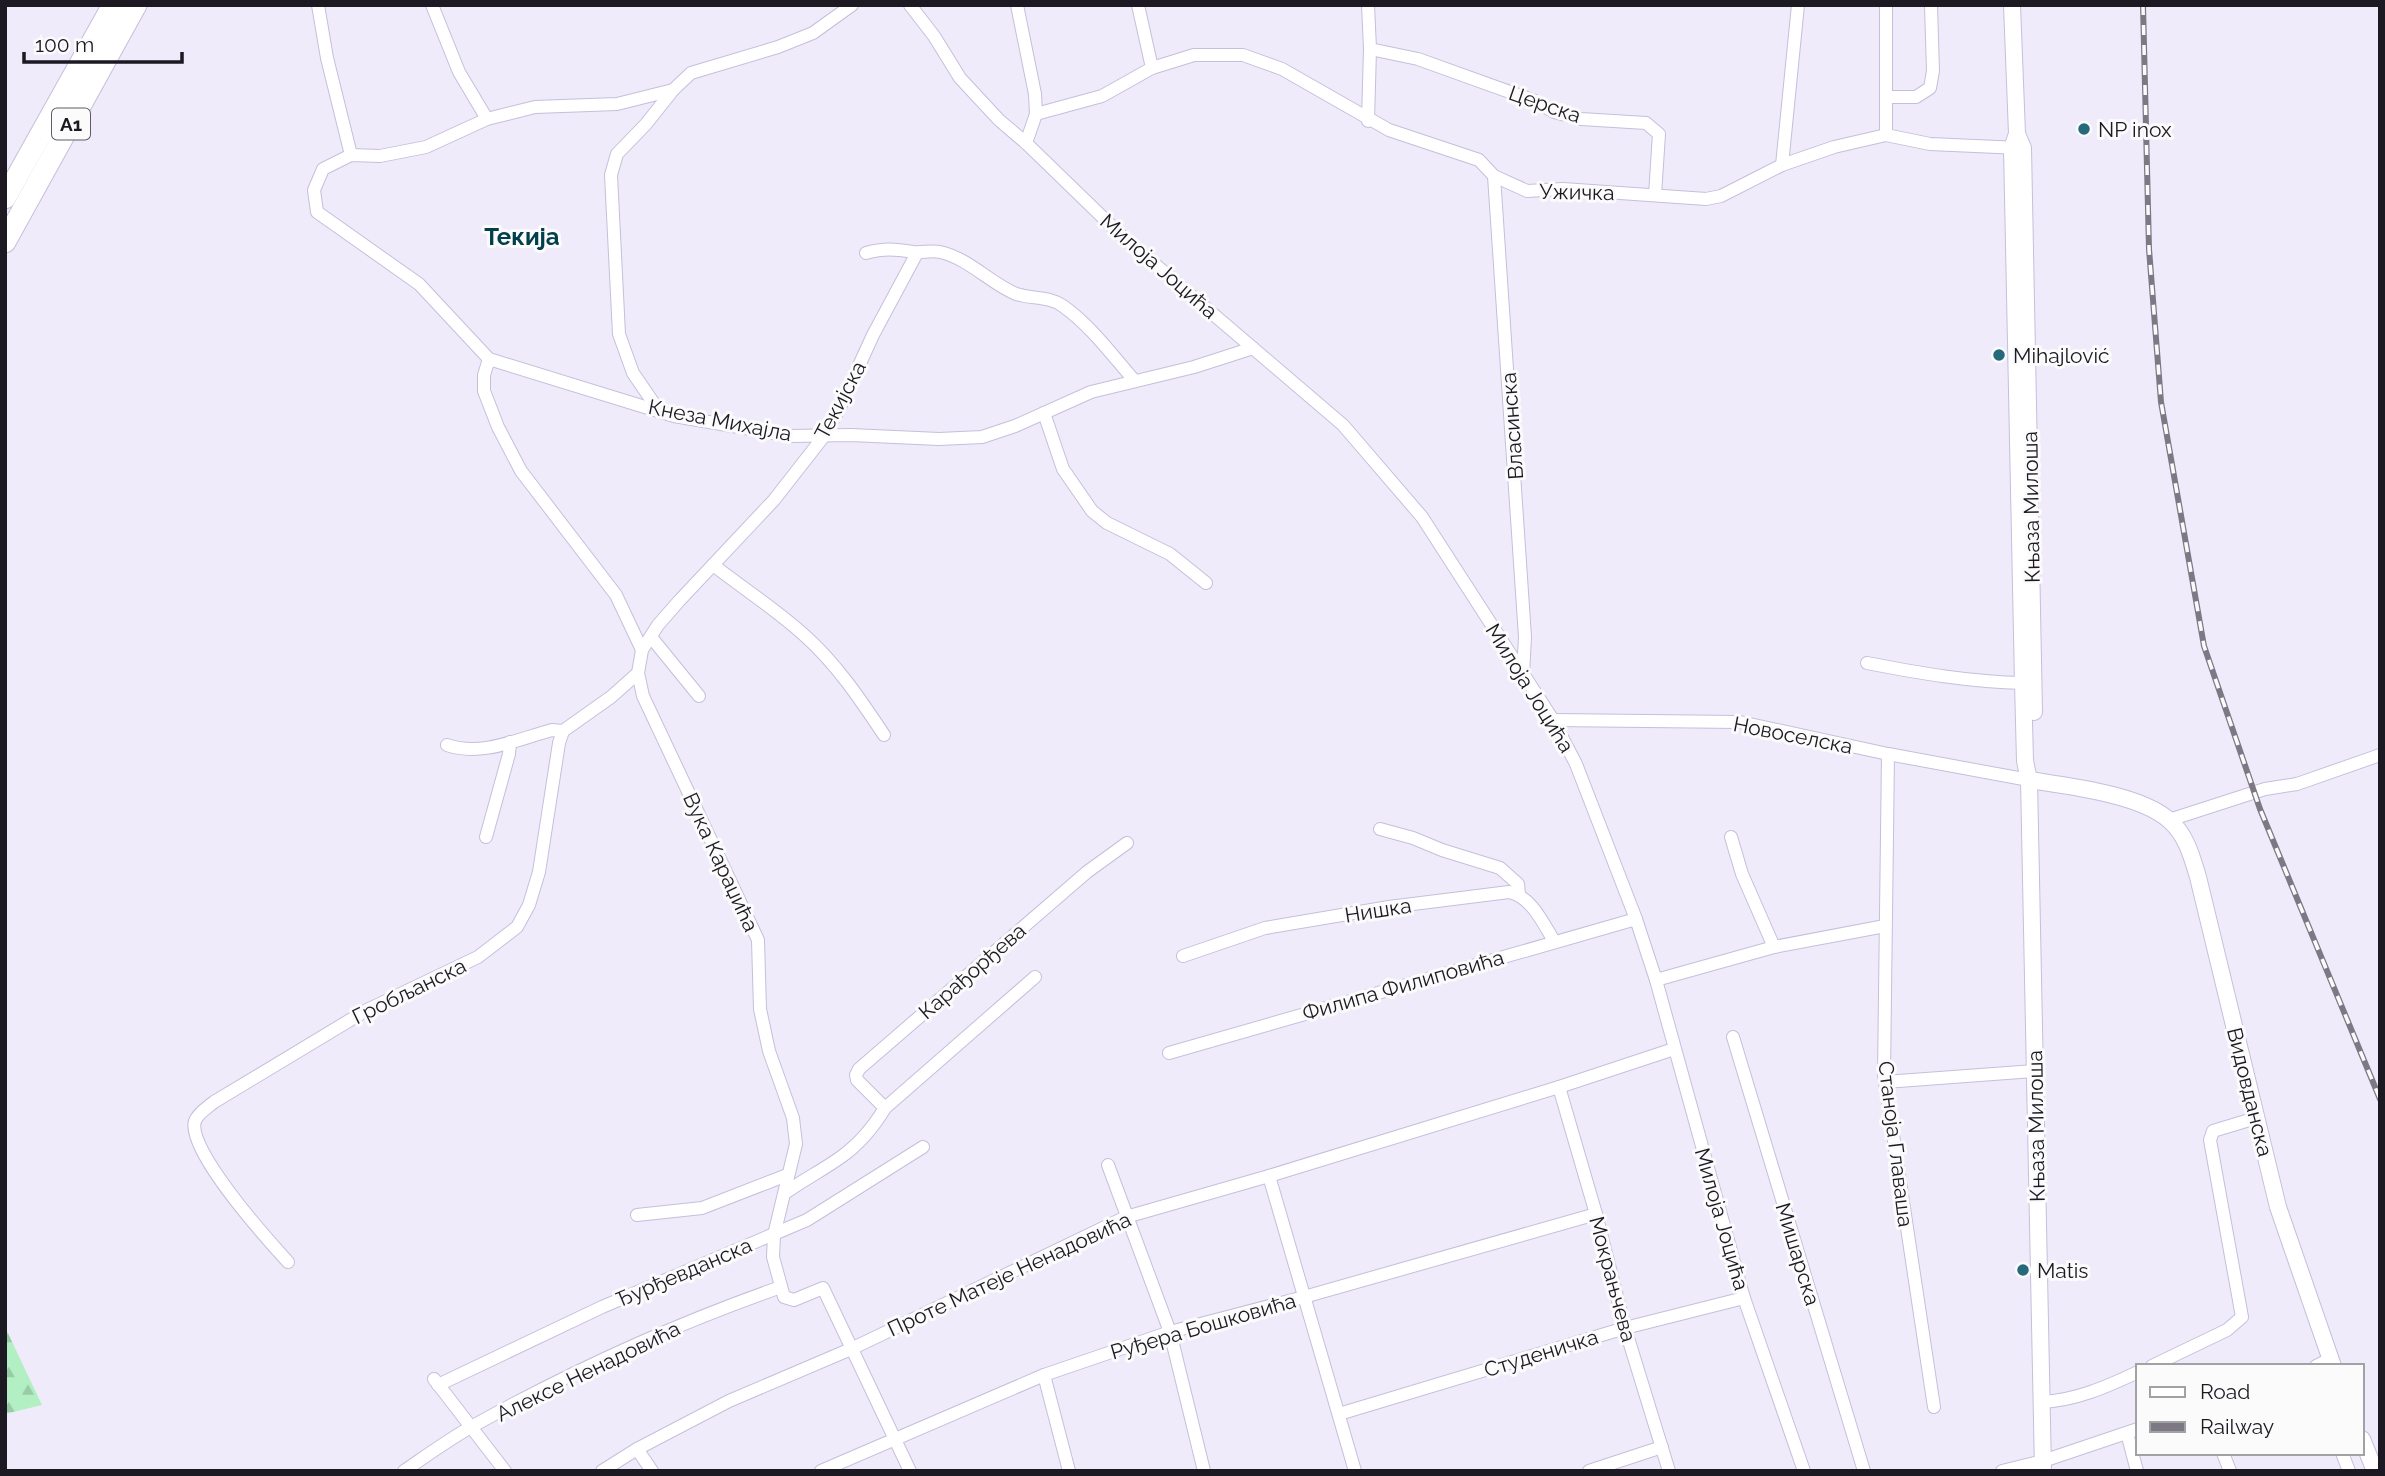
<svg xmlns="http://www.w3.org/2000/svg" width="2385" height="1476" font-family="Raleway,sans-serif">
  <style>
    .forest { fill: url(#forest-firs) }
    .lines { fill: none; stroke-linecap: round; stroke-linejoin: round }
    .minor-casing { stroke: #c6bfd9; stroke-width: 14 }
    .secondary-casing { stroke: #c6bfd9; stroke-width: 18 }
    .motorway-casing { stroke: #c6bfd9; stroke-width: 23 }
    .minor { stroke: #fff; stroke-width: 12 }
    .secondary { stroke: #fff; stroke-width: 16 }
    .motorway { stroke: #fff; stroke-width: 21 }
    .rail-casing { stroke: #7c7985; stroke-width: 6 }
    .rail { stroke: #fbfbfb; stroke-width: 3.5; stroke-dasharray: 10; stroke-linecap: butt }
    .poi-dot { fill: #25697a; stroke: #fbfbfb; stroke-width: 2.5 }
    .labels { text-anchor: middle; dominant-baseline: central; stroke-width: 6; stroke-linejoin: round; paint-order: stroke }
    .shield { fill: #fbfbfb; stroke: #5f5d63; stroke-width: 2 }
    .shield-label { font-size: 19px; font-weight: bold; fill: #1c1922 }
    .street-label { font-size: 21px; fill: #1c1922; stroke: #fbfbfb }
    .poi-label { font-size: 21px; fill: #1c1922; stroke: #fbfbfb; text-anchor: start }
    .quarter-label { font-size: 24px; font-weight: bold; fill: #013f4c; stroke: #fbfbfb }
  </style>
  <defs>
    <pattern id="forest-firs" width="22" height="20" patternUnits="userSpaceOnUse" patternTransform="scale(1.75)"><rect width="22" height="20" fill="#b2efc3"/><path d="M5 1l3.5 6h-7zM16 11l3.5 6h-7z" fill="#98cca7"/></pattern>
  </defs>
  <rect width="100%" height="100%" fill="#efebfb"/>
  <path class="forest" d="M5,1327L42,1405L5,1414Z"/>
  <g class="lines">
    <g class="minor-casing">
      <g id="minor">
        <path d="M318,5L327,58L351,155"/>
        <path d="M432,5L459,72L487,119"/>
        <path d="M852,5L813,33L778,47L691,73L673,90L617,104L535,107L487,119L426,147L380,156L351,155L323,169L314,190L317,212L419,284L489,359L674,416L790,436L851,435L939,439L982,437L1015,426L1091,392L1194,367L1253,348"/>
        <path d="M910,5L934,36L960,78L999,120L1026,143L1124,238L1343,425L1422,517L1553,720L1576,764L1636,919L1656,980L1744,1298L1804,1471"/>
        <path d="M1017,5L1035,94L1036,114L1026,143"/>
        <path d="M1138,5L1152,68"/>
        <path d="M1368,5L1370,49L1368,121"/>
        <path d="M1370,49L1418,59L1535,101L1554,112L1581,119L1646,123L1659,134L1655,195"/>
        <path d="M1888,97H1916L1930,88L1933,71L1931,5"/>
        <path d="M1036,114L1102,96L1152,68L1194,55H1243L1282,69L1389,130L1479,160L1494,176L1527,191L1563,189L1706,199L1721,196L1782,165L1834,147L1886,135L1930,144L2020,148"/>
        <path d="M1886,135V5"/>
        <path d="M1782,165L1798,5"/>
        <path d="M1494,176L1525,637L1523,675"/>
        <path d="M866,253C884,248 895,249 913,252C922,253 932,250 940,252C968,258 990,283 1016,294C1032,299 1049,296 1063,306C1091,326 1112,355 1134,380"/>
        <path d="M489,359L484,375V391L498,427L521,471L616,595L642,650"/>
        <path d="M659,411L633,373L619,334L611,175L617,154L646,124L673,90"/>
        <path d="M1044,413L1063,469L1092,511L1107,523L1170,554L1206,583"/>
        <path d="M713,565C743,588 775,609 803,634C836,663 860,699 884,735"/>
        <path d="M651,637L699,696"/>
        <path d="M1867,663C1919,673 1970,682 2023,683"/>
        <path d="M1553,720L1740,722L1888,754L2029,780"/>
        <path d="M447,745C482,757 518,739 552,730L563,731"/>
        <path d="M1888,754L1884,1075L1934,1407"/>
        <path d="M2169,820L2265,789L2297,784L2380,755"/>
        <path d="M1380,829L1413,838L1442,850L1500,868L1518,884L1519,894"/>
        <path d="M486,837L509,754L510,742"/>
        <path d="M1731,837L1742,874L1774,947"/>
        <path d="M1183,956L1265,928L1389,907L1509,892C1531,896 1543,923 1554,941"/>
        <path d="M1656,980L1774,947L1885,926"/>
        <path d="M1733,1037L1864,1471"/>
        <path d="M1169,1053L1636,919"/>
        <path d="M1885,1082L2035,1071"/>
        <path d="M1559,1087L1596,1214L1625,1328L1669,1471"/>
        <path d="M885,1108L857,1080L856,1075L859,1069L1087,872L1127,843"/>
        <path d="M1108,1165L1170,1332L1204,1471"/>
        <path d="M1269,1176L1355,1471"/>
        <path d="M785,1193C803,1180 823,1170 841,1157C858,1145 874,1126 885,1108L1035,977"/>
        <path d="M637,1215L702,1208L787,1175"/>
        <path d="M288,1262C267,1239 186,1149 195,1121C198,1113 208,1107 214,1102L365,1011L478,957L517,927L529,905L539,872L559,743L563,731L611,697L638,673"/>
        <path d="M2152,1366L2227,1330L2242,1317L2210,1140L2213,1131L2256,1118"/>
        <path d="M2316,1366L2330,1359"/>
        <path d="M1044,1375L1069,1471"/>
        <path d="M434,1379L505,1471"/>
        <path d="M438,1385L602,1307L807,1220L923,1147"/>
        <path d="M2042,1402C2077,1400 2106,1387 2138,1372"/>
        <path d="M1339,1414L1625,1328L1744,1298"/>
        <path d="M2127,1433L2137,1471"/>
        <path d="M637,1449L652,1471"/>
        <path d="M2223,1453L2230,1471"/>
        <path d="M2342,1453L2349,1471"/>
        <path d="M404,1471C426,1456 448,1440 471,1427C570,1372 675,1324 781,1287"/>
        <path d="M602,1471L637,1449L729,1401L851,1349L1126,1217L1269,1176L1559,1087L1674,1049"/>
        <path d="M821,1471L1044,1375L1170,1332L1304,1297L1596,1214"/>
        <path d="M910,1471L823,1288L794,1300L784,1297L773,1257L774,1235L796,1144L793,1118L769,1051L760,1009L758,940L643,696L638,673L642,650L658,625L679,601L774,500L824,436L840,407L873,335L917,253"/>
        <path d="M1589,1471L1662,1447"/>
        <path d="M2002,1471L2043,1461L2138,1429"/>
      </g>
    </g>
    <g class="secondary-casing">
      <g id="secondary">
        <path d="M2012,5L2017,134L2023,148L2034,712"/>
        <path d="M2017,134L2012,148L2023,683L2025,761L2029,780L2043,1471"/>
        <path d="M2029,780C2067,786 2140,794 2169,820C2186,834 2192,857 2198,877L2278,1207L2333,1366"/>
        <path d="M2362,1439L2375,1471"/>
      </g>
    </g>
    <g class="motorway-casing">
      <g id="motorway">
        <path d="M5,198L113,5"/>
        <path d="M5,242L136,5"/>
      </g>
    </g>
    <use href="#minor" class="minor"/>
    <use href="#secondary" class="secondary"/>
    <use href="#motorway" class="motorway"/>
    <g class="rail-casing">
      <path id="rail" d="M2143,5L2149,249L2161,402L2204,646L2260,809L2380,1099"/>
    </g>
    <use href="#rail" class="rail"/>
  </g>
  <g class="poi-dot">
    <circle cx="2084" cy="129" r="7"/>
    <circle cx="1999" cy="355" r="7"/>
    <circle cx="2023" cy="1270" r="7"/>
  </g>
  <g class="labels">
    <rect class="shield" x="52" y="108.5" width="38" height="31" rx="5"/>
    <g class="shield-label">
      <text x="71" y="124">A1</text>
    </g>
    <g class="street-label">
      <text transform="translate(1545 104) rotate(19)">Церска</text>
      <text transform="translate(1577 192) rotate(1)">Ужичка</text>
      <text transform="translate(1159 266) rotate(41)">Милоја Јоцића</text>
      <text transform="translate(840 400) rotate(-62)">Текијска</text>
      <text transform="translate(720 420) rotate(11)">Кнеза Михајла</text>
      <text transform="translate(1512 426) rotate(-94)">Власинска</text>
      <text transform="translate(2031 507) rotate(-91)">Књаза Милоша</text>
      <text transform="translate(1530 688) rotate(58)">Милоја Јоцића</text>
      <text transform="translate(1793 735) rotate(11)">Новоселска</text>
      <text transform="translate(721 862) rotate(65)">Вука Караџића</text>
      <text transform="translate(1378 910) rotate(-9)">Нишка</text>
      <text transform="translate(972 971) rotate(-41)">Карађорђева</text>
      <text transform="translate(1403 985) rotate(-16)">Филипа Филиповића</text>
      <text transform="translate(409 991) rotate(-26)">Гробљанска</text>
      <text transform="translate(2250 1092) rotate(76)">Видовданска</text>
      <text transform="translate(2036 1126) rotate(-91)">Књаза Милоша</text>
      <text transform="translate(1896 1144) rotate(83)">Станоја Главаша</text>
      <text transform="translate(1722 1219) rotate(74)">Милоја Јоцића</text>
      <text transform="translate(1798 1254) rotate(73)">Мишарска</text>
      <text transform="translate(684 1272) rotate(-23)">Ђурђевданска</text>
      <text transform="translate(1009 1274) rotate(-25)">Проте Матеје Ненадовића</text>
      <text transform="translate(1613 1279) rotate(75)">Мокрањчева</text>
      <text transform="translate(1203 1326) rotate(-16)">Руђера Бошковића</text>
      <text transform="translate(1541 1353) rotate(-17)">Студеничка</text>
      <text transform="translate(588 1371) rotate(-26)">Алексе Ненадовића</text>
    </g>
    <g class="poi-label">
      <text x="2098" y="129">NP inox</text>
      <text x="2013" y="355">Mihajlović</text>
      <text x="2037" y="1270">Matis</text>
    </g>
    <g class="quarter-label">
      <text x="522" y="236">Текија</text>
    </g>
  </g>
  <rect width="2385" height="1476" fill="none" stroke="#1c1922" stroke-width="14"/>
  <rect x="2136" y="1364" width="228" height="91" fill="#fbfbfb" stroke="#a2a1a4" stroke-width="2"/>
  <rect x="2150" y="1387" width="35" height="10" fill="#ffffff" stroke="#a2a1a4" stroke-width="2"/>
  <text x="2200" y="1399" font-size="21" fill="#1c1922">Road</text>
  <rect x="2150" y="1422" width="35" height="10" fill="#7c7985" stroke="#a2a1a4" stroke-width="2"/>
  <text x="2200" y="1434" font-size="21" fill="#1c1922">Railway</text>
  <path d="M24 52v10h158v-10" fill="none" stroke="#1c1922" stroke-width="3.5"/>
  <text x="35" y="52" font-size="21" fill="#1c1922" stroke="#fbfbfb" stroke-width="5" paint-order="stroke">100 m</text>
</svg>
